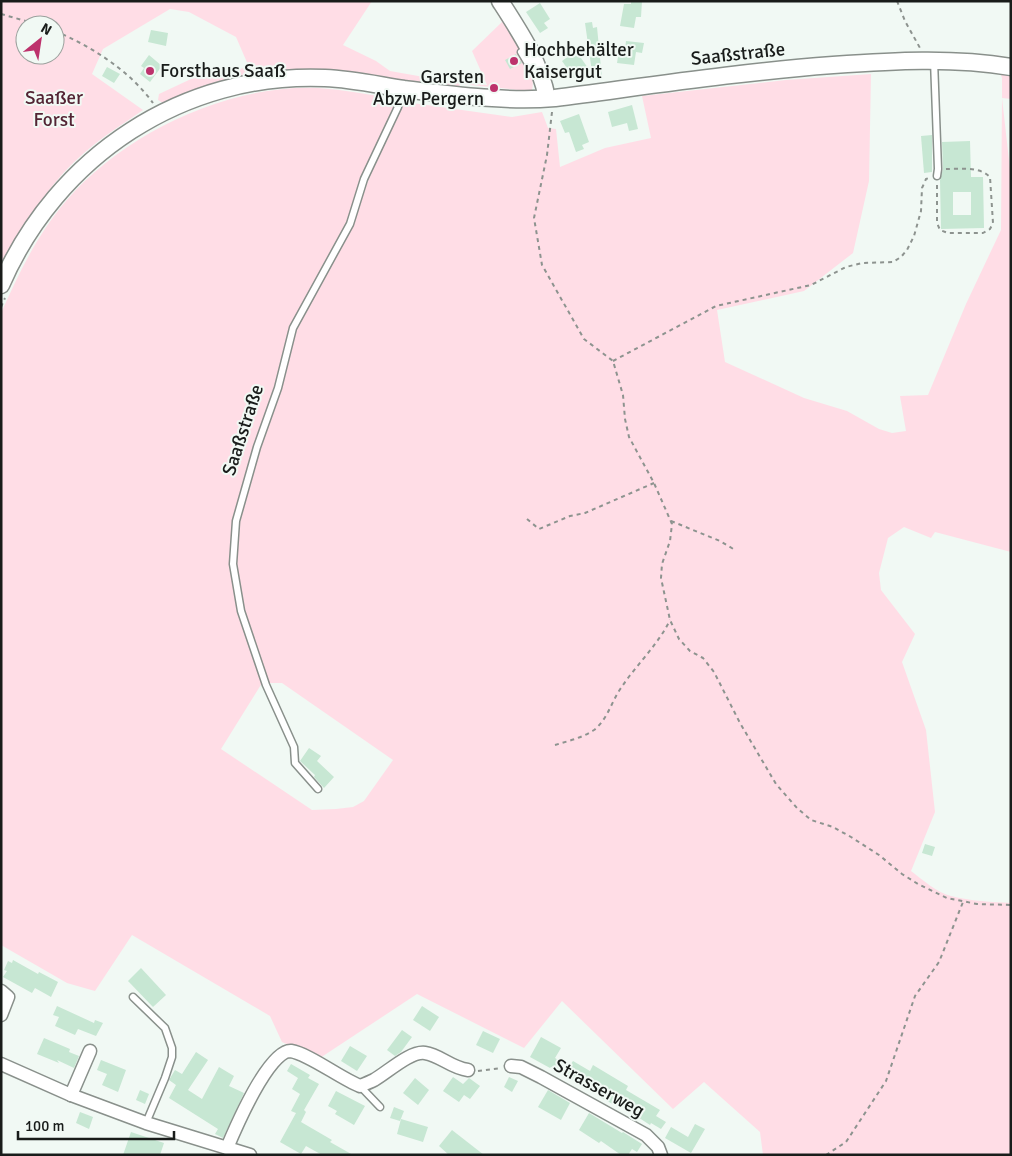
<svg xmlns="http://www.w3.org/2000/svg" width="1012" height="1156" font-family="Signika,sans-serif">
  <style>
    .green { fill: #ffdde6; fill-rule: evenodd }
    .building { fill: #c7e7d3; fill-rule: evenodd }
    .lines { fill: none; stroke-linecap: round; stroke-linejoin: round }
    .service-casing { stroke: #89908b; stroke-width: 9 }
    .minor-casing { stroke: #89908b; stroke-width: 15 }
    .tertiary-casing { stroke: #89908b; stroke-width: 19 }
    .path { stroke: #8d938f; stroke-width: 2; stroke-dasharray: 4 4; stroke-linecap: butt }
    .service { stroke: #fff; stroke-width: 6 }
    .minor { stroke: #fff; stroke-width: 12 }
    .tertiary { stroke: #fff; stroke-width: 16 }
    .poi-dot { fill: #bd326c; stroke: #f1f9f4; stroke-width: 2 }
    .labels { text-anchor: middle; dominant-baseline: central; stroke-width: 4; stroke-linejoin: round; paint-order: stroke }
    .poi-label { font-size: 19px; fill: #191c1a; stroke: #f1f9f4; text-anchor: start }
    .street-label { font-size: 19px; fill: #191c1a; stroke: #f1f9f4 }
    .park-label { font-size: 19px; fill: #532434; stroke: #f1f9f4 }
  </style>
  <rect width="100%" height="100%" fill="#f1f9f4"/>
  <g class="green">
    <path d="M1,1H372L343,45L376,61L390,71L424,77L487,85L472,51L502,22L490,1H496L534,70C531,77 534,83 532,90L528,91L461,84L458,87L441,88L296,71L265,73L217,83L163,103L158,100L159,94L191,79L249,67L236,37L189,12L170,9L103,49L92,74L143,110C123,124 102,137 84,153C49,183 25,224 1,263ZM25,25H55V55H25Z"/>
    <path d="M994,55L1011,58V99L1002,98L1011,178V552L935,532L931,538L904,527L888,538L879,573L881,590L915,634L902,662L926,730L935,812L911,871C923,880 936,892 951,896C970,901 992,902 1011,903V1155H763L760,1132L704,1082L673,1109L562,1001L524,1048L417,994L320,1058L282,1042L270,1016L132,935L95,991L67,983L1,945V313C19,273 37,235 66,201C124,133 228,84 318,88C344,90 369,94 394,99L396,103L359,181L351,209H359C369,171 387,137 405,102L512,117L542,112L548,128L556,129L560,167L605,148L651,138L642,96L786,80L871,74L869,181L853,253L804,291L717,310L725,362L804,398L847,411L879,429L892,433L906,431L900,396L928,395L966,304L1001,230L1002,97V78ZM262,683H282L393,760L364,801L353,807L336,809L312,810L221,749Z"/>
  </g>
  <g class="building">
    <path d="M631,1H642L641,17H636L634,28L620,26L624,4H631Z"/>
    <path d="M540,3L550,19L544,23L548,28L540,33L526,12Z"/>
    <path d="M592,22L593,28L597,27L602,78L593,79L585,23Z"/>
    <path d="M151,30L168,33L166,46L148,42Z"/>
    <path d="M626,41L644,43L642,53L636,52L634,65L617,63L619,50H625Z"/>
    <path d="M576,51L588,68L574,78L562,61Z"/>
    <path d="M516,54L522,63L510,69L505,60Z"/>
    <path d="M149,55L162,66L150,82L140,74L144,68L141,66Z"/>
    <path d="M107,67L120,74L114,83L102,76Z"/>
    <path d="M632,105L638,129L629,131L627,123L612,127L608,112Z"/>
    <path d="M579,114L589,142L582,145L584,149L576,152L569,132L565,133L560,121Z"/>
    <path d="M932,135V172L924,173L921,136Z"/>
    <path d="M970,141L971,177H983L984,228L941,229L940,180L943,169L942,142ZM953,192H971V215H953Z"/>
    <path d="M309,748L321,756L317,761L334,777L324,788L314,777L315,775L300,761Z"/>
    <path d="M925,844L935,847L932,856L922,853Z"/>
    <path d="M13,960L38,974L39,972L58,982L51,997L35,988L32,993L3,977L7,971L4,970L8,961L12,963Z"/>
    <path d="M141,968L166,995L153,1007L128,981Z"/>
    <path d="M57,1006L94,1023L95,1020L103,1023L96,1036L78,1029L75,1035L55,1026L59,1017L53,1015Z"/>
    <path d="M422,1006L439,1017L430,1031L413,1020Z"/>
    <path d="M402,1030L412,1037L401,1052L395,1056L387,1050Z"/>
    <path d="M483,1031L500,1039L493,1053L476,1045Z"/>
    <path d="M541,1037L561,1048L555,1058L569,1067L573,1061L590,1071L593,1065L628,1086L626,1090L660,1110L656,1116L666,1122L661,1129L651,1123L650,1125L621,1106L620,1108L598,1096L602,1090L587,1081L584,1087L551,1067L550,1068L530,1057Z"/>
    <path d="M44,1038L70,1049L69,1052L79,1056L74,1068L57,1060L59,1063L37,1054Z"/>
    <path d="M350,1046L367,1056L357,1071L341,1061Z"/>
    <path d="M196,1052L208,1060L188,1090L202,1099L219,1067L234,1076L229,1086L244,1093L223,1138L215,1134L218,1129L169,1098L176,1085L169,1080L175,1070L182,1074Z"/>
    <path d="M101,1060L126,1070L118,1092L102,1085L107,1074L97,1070Z"/>
    <path d="M291,1064L310,1075L308,1078L319,1084L304,1110L306,1112L301,1122L332,1140L330,1142L353,1155H322L306,1146L301,1154L280,1142L296,1113L291,1111L300,1094L292,1089L298,1078L287,1071Z"/>
    <path d="M453,1077L463,1084L469,1078L480,1086L470,1099L464,1095L459,1102L443,1091Z"/>
    <path d="M509,1077L518,1081L512,1092L504,1087Z"/>
    <path d="M415,1078L429,1090L418,1105L403,1093Z"/>
    <path d="M140,1090L149,1094L145,1104L136,1100Z"/>
    <path d="M548,1090L570,1103L561,1120L538,1107Z"/>
    <path d="M336,1091L365,1106L354,1125L335,1114L337,1111L328,1106Z"/>
    <path d="M394,1107L404,1111L400,1121L390,1118Z"/>
    <path d="M80,1112L93,1117L89,1129L76,1123Z"/>
    <path d="M589,1113L622,1133L623,1132L642,1144L637,1152L632,1149L628,1155H621L601,1141L599,1143L579,1130Z"/>
    <path d="M401,1119L428,1127L423,1142L397,1134Z"/>
    <path d="M695,1124L705,1129L691,1153L665,1138L671,1127L688,1137Z"/>
    <path d="M452,1130L484,1155H449L439,1146Z"/>
    <path d="M131,1132L164,1143L160,1155H123Z"/>
  </g>
  <g class="lines">
    <g class="service-casing">
      <g id="service">
        <path d="M521,52L533,72"/>
        <path d="M934,60L938,169L937,176"/>
        <path d="M318,789L295,763L294,747L266,685L241,611L233,564L236,521L257,447L278,388L293,328L350,224L364,179L398,107L403,89"/>
        <path d="M133,997L165,1028L172,1048V1057L165,1078L146,1123"/>
        <path d="M360,1086L380,1107"/>
      </g>
    </g>
    <g class="minor-casing">
      <g id="minor">
        <path d="M1,991L8,997L1,1015"/>
        <path d="M1,1064L71,1095L146,1123L250,1155"/>
        <path d="M511,1066L521,1067L541,1077L646,1135L658,1147L661,1155"/>
        <path d="M71,1095L90,1051"/>
        <path d="M227,1148C235,1129 269,1049 291,1051C309,1054 340,1078 360,1086C365,1084 370,1082 374,1080C388,1072 410,1051 425,1053C440,1055 451,1068 468,1070"/>
      </g>
    </g>
    <g class="tertiary-casing">
      <g id="tertiary">
        <path d="M500,1C520,32 540,62 547,98"/>
        <path d="M1,285C57,156 183,72 325,78C352,79 378,85 404,89C453,95 505,102 555,98C648,86 740,72 833,65C892,61 952,57 1011,67"/>
      </g>
    </g>
    <g class="path">
      <path d="M897,1L905,21L920,48"/>
      <path d="M1,14L40,25"/>
      <path d="M55,31C91,46 130,71 153,103"/>
      <path d="M552,112L547,155L534,218L542,265L584,339L613,361L623,395L625,419L629,437L654,483L672,524L670,541L662,564L661,578L670,620L679,639L690,651L703,658L714,672L740,723L776,784L797,808L811,820L833,827L851,837L879,855L902,874L918,884L947,898L977,904L1011,905"/>
      <path d="M937,185V223L940,230L948,233H983L990,229L993,223L990,177C979,166 960,169 945,169"/>
      <path d="M1,307L5,298"/>
      <path d="M613,361L716,306L811,285L846,267L862,263L893,262L901,257L907,250L914,236L921,211L922,188L926,179L929,178"/>
      <path d="M527,519L539,529L570,516L585,513L654,483"/>
      <path d="M671,521L720,541L735,550"/>
      <path d="M555,745C568,741 582,738 594,730C608,719 611,702 621,688C636,665 658,645 670,620"/>
      <path d="M478,1071L501,1068"/>
      <path d="M826,1155L846,1142L886,1081L915,996L939,962L963,902"/>
    </g>
    <use href="#service" class="service"/>
    <use href="#minor" class="minor"/>
    <use href="#tertiary" class="tertiary"/>
  </g>
  <g class="poi-dot">
    <circle cx="514" cy="61" r="5"/>
    <circle cx="150" cy="71" r="5"/>
    <circle cx="494" cy="88" r="5"/>
  </g>
  <g class="labels">
    <g class="poi-label">
      <text x="524" y="50">Hochbehälter<tspan x="524" dy="22">Kaisergut</tspan></text>
      <text x="160" y="71">Forsthaus Saaß</text>
      <text x="484" y="77" text-anchor="end">Garsten<tspan x="484" dy="22">Abzw Pergern</tspan></text>
    </g>
    <g class="street-label">
      <text transform="translate(738 54) rotate(-6)">Saaßstraße</text>
      <text transform="translate(243 430) rotate(-72)">Saaßstraße</text>
      <text transform="translate(599 1088) rotate(29)">Strasserweg</text>
    </g>
    <g class="park-label">
      <text x="54" y="98">Saaßer<tspan x="54" dy="22">Forst</tspan></text>
    </g>
  </g>
  <rect width="1012" height="1156" fill="none" stroke="#191c1a" stroke-width="5"/>
  <g transform="translate(40 40) rotate(30)"><circle r="24" fill="#f1f9f4" stroke="#9ba19d"/>
  <path d="M0-4L9 19L0 12L-9 19Z" fill="#bd326c"/>
  <text y="-8" font-size="14" font-weight="bold" text-anchor="middle" fill="#191c1a">N</text>
  </g>
  <path d="M18 1131v8h156v-8" fill="none" stroke="#191c1a" stroke-width="2.5"/>
  <text x="25" y="1131" font-size="15" fill="#191c1a" stroke="#f1f9f4" stroke-width="4" paint-order="stroke">100 m</text>
</svg>
